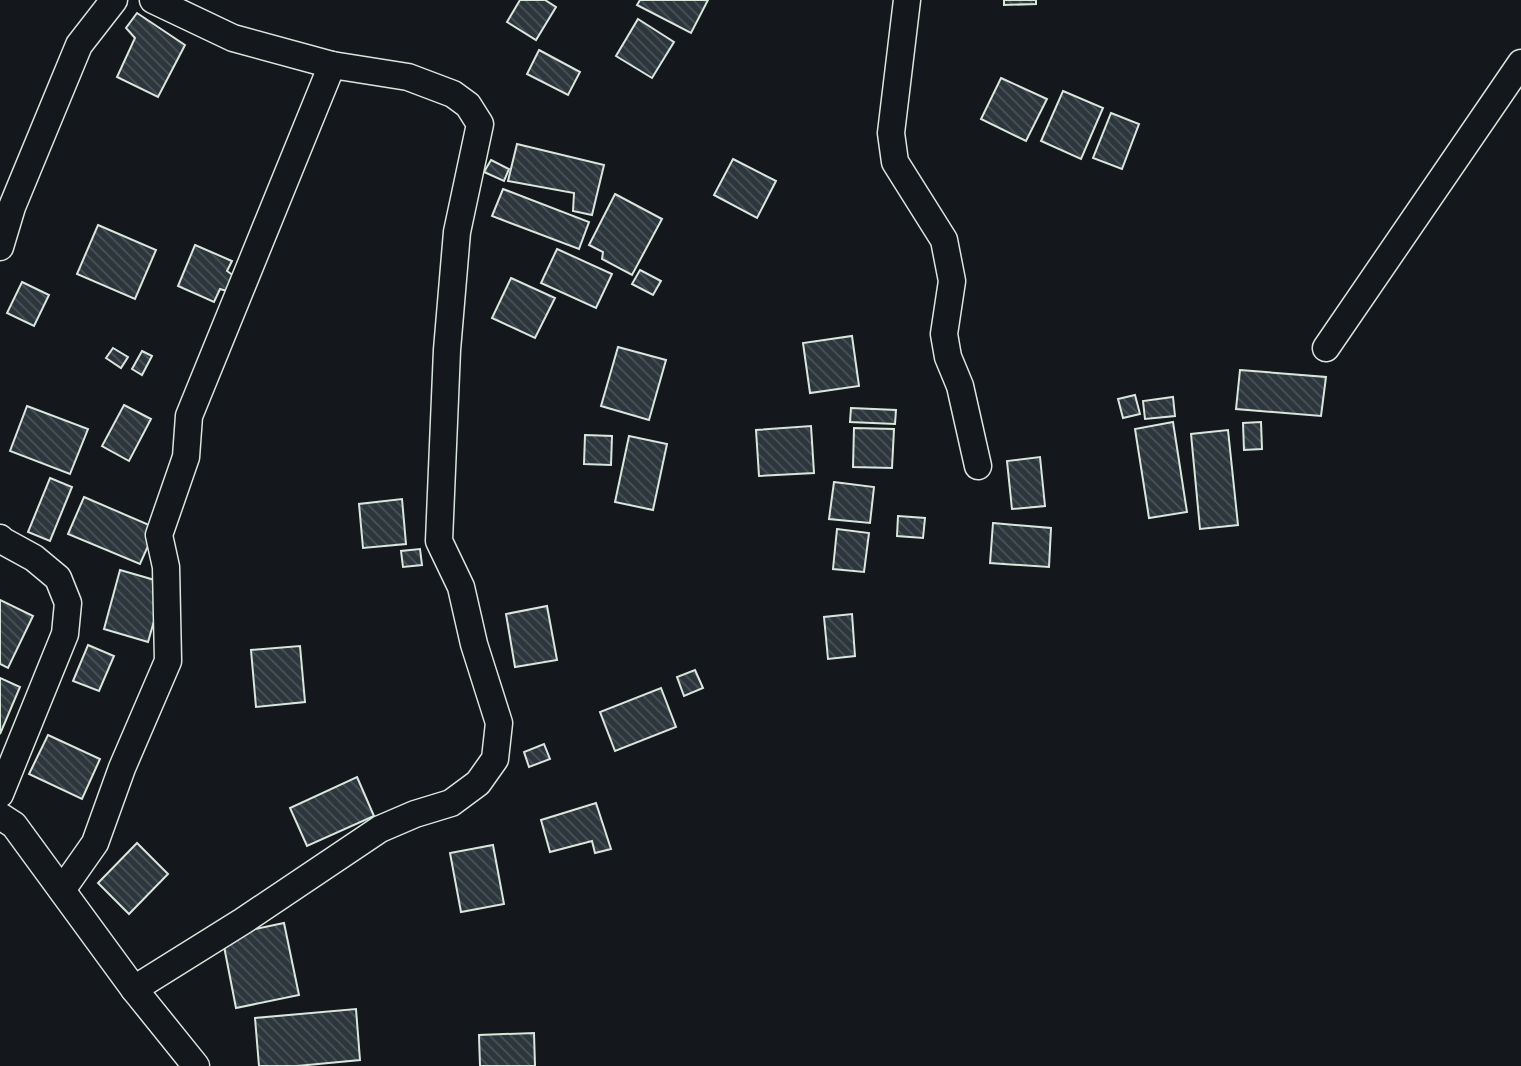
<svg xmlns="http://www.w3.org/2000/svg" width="1521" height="1066" font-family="Roboto,sans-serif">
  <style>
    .building { fill: url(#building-back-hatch); stroke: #d8e6dc; stroke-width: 2 }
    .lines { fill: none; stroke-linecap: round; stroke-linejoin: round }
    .street-casing { stroke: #d8e6dc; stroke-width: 29 }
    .street { stroke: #14181c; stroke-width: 26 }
  </style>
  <defs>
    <pattern id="building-back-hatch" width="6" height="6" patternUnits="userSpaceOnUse" patternTransform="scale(1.75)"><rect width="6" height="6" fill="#2c363c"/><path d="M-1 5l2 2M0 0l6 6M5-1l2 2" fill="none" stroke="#4a5358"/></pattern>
  </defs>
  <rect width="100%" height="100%" fill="#14181c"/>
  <g class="building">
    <path d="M520,0H545L556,7L536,40L507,22Z"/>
    <path d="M640,0H708L691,33L637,5Z"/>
    <path d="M1004,0H1036V4L1004,5Z"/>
    <path d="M137,13L185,45L158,97L117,77L135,38L126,28Z"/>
    <path d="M638,19L674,42L652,78L616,56Z"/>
    <path d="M539,50L580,72L568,95L527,74Z"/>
    <path d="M1001,78L1047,99L1026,141L981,119Z"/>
    <path d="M1063,91L1103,108L1081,159L1041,141Z"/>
    <path d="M1111,113L1139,124L1122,169L1093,158Z"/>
    <path d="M517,144L604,165L592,215L573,211L574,193L508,181Z"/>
    <path d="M733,159L776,181L757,218L714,195Z"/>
    <path d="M491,160L509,169L504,181L484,172Z"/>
    <path d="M503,189L589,222L579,249L492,216Z"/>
    <path d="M615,194L662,219L632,275L602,259L603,252L589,245Z"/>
    <path d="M98,225L156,250L135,299L77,274Z"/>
    <path d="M195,245L232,261L227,271L234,276L227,291L220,289L214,302L178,286Z"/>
    <path d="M557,249L612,274L596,308L541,283Z"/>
    <path d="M640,270L661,281L653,295L632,284Z"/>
    <path d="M511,278L555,298L535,338L492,318Z"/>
    <path d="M22,282L49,295L34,326L7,313Z"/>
    <path d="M852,336L859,386L810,393L803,343Z"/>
    <path d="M618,347L666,360L649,420L601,406Z"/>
    <path d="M113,348L128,357L121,368L106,358Z"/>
    <path d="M142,351L152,356L142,375L132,369Z"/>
    <path d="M1240,370L1326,377L1321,416L1236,409Z"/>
    <path d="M1135,395L1140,414L1123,418L1118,399Z"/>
    <path d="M1173,397L1175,416L1145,419L1143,401Z"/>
    <path d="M124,405L151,419L129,461L102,446Z"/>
    <path d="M27,406L88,429L70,474L10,451Z"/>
    <path d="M851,408L896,410L895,424L850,422Z"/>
    <path d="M1173,422L1187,512L1149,518L1135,429Z"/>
    <path d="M1261,422L1262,449L1244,450L1243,423Z"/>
    <path d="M811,426L814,473L759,476L756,430Z"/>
    <path d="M854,428L894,429L892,468L853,467Z"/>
    <path d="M1228,430L1238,525L1200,529L1191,434Z"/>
    <path d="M585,435L612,436L611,465L584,464Z"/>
    <path d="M629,436L667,444L653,510L615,502Z"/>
    <path d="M1040,457L1045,506L1012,509L1007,461Z"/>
    <path d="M50,478L72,487L50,541L28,532Z"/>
    <path d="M834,482L874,487L870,523L829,519Z"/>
    <path d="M84,497L156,528L140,564L68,534Z"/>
    <path d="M402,499L406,544L363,548L359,504Z"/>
    <path d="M898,516L925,518L923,538L897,536Z"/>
    <path d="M993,523L1051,528L1049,567L990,563Z"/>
    <path d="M837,529L869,533L864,572L833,569Z"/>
    <path d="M420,549L422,565L403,567L401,551Z"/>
    <path d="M120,570L165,583L148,642L104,629Z"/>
    <path d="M0,600L33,616L8,668L0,664Z"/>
    <path d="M547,606L557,660L515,667L506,614Z"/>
    <path d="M852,614L855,656L828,659L824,617Z"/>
    <path d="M88,645L114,656L99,691L73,681Z"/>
    <path d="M300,646L305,702L256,707L251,650Z"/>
    <path d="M695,670L703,688L684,696L677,677Z"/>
    <path d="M0,678L20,687L0,734Z"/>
    <path d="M661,688L676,727L615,751L600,712Z"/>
    <path d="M48,735L100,759L82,799L29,774Z"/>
    <path d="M544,744L550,759L529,767L524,752Z"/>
    <path d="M357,777L374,816L307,846L290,808Z"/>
    <path d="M596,803L611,849L595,853L592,841L550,852L541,820Z"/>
    <path d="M137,843L168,874L129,914L98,883Z"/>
    <path d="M493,845L504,904L461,912L450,853Z"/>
    <path d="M284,923L299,995L236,1008L222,936Z"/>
    <path d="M356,1009L360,1060L297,1066H259L255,1018Z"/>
    <path d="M534,1033L535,1066H480L479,1035Z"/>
  </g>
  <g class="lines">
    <g class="street-casing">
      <g id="street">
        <path d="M153,0L233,38L332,65"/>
        <path d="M907,0L891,133L895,162L944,240L952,281L944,334L948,357L960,386L978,466"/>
        <path d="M0,247L12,207L79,45L114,0"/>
        <path d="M1326,348L1521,63"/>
        <path d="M0,538L3,541L34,558L58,578L68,603L65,634L0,794"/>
        <path d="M0,816L14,825L134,989L196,1066"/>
        <path d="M62,890L95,843L122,768L168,661L166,567L159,535L186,457L189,416L332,65L408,77L453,94L468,105L480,124L457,232L447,350L439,541L461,587L474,644L499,723L495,759L478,783L451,803L415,814L380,829L243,921L134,989"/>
      </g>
    </g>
    <use href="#street" class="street"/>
  </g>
</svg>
